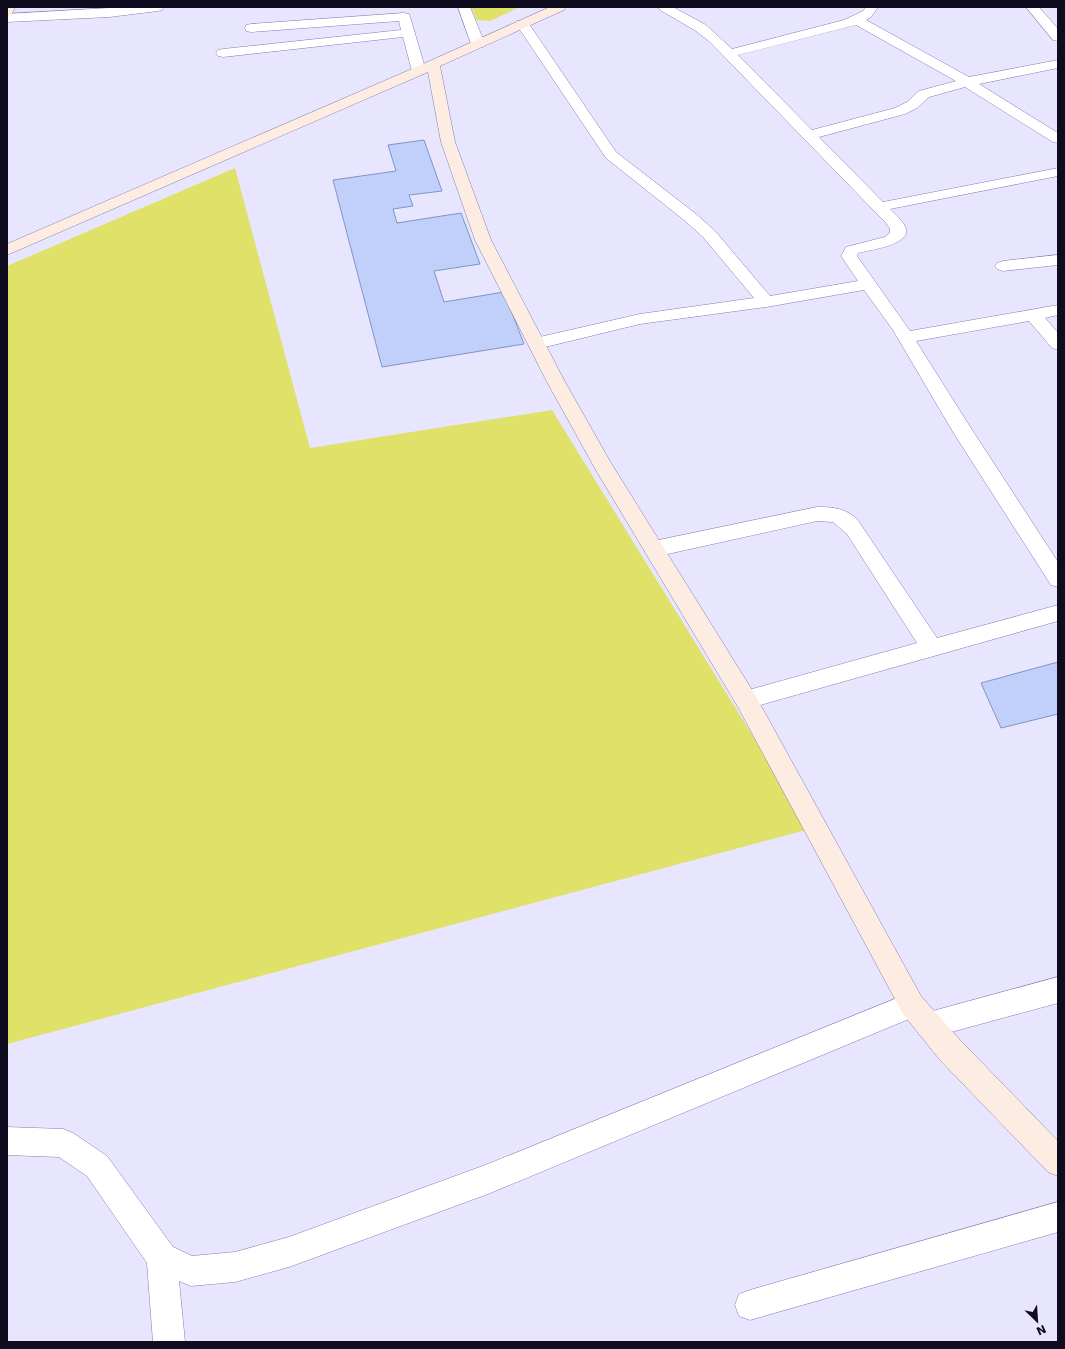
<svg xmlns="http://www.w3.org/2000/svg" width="1065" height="1349" font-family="'DejaVu Sans',sans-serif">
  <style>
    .green { fill: #dfe169 }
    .building { fill: #c1d0fa; stroke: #8193c7 }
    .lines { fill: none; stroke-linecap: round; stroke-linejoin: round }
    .street-casing { stroke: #847db3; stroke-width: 1 }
    .secondary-casing { stroke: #847db3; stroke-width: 1 }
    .street { fill: #fff; fill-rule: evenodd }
    .secondary { fill: #fdece2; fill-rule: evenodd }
  </style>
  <rect width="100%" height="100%" fill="#e8e6fe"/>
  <g class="green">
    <path d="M471,7H520L490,21L477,20Z"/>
    <path d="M235,168L310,448L552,410L810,829L7,1044V266Z"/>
  </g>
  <g class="building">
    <path d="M424,140L442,191L409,195L413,206L393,209L397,223L461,213L480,264L434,271L444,302L504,292L524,344L382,367L333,180L396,171L388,145Z"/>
    <path d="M1058,662V714L1001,728L981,683Z"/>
  </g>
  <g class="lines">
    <g class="street-casing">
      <g id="street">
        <path d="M127,7H164L162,10L158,11L109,17L7,22V14Z"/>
        <path d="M458,7H470L485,44L483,47H473L471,44Z"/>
        <path d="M658,7H673L706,25L732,49L844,20L863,11L866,7H878L871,17L866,20L969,77L1058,60V68L979,84L1058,133V143L1053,142L965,87L929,97L917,108L905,114L819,137L883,202L1058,168V176L890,209C896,215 904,222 906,229C910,245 869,250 858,253L857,256L910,331L1058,305V315L1045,318L1058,333V350L1052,348L1029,321L916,341L967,422L1058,562V587L1051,585L953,432L893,330L864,290L766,307L640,324L537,349L531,347L528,343L531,339L640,314L754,298L703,237L684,220L606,158L516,24L517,21H527L616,152L696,214L715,231L770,296L858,281L841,256L846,247L885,237L890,233V229L886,223L710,42L696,31L660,10ZM856,25L956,81L919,91L907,102L895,108L812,130L738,55Z"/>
        <path d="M1026,7H1039L1058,29V41L1053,40Z"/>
        <path d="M404,13L409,14L411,20L426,71L424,74H414L412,71L403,37L223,57L218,56L216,53L218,50L223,49L401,30L399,21L251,32L246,31L245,28L246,25L251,24Z"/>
        <path d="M1058,255V265L1003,271L997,269L995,266L997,263L1003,261Z"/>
        <path d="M817,507C832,507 845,508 857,519L937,638L1058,605V621L746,709L738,707L735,700L738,693L917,643L847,534L833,522L817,521L654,557L647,554L644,549L647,544L654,541Z"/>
        <path d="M1058,977V1003L929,1038L919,1035L916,1025L919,1015L929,1012Z"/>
        <path d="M912,992L921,996L925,1005L921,1014L488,1194L289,1267L235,1282L191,1286L179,1281L185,1342H153L147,1263L87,1176L59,1157L7,1155V1127L63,1129L73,1133L107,1156L173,1247L192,1256L235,1252L289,1237L488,1164Z"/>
        <path d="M1058,1202V1232L750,1320L739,1316L735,1305L739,1294L750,1290Z"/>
      </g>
    </g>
    <g class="secondary-casing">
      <g id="secondary">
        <path d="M7,7H15L11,16L7,17Z"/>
        <path d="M550,7H566L564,10L440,66L455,142L491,240L565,382L611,463L754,693L921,996L960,1040L1058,1141V1176L1048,1172L940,1060L903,1014L738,707L597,472L547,382L475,240L441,142L428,72L7,255V244L414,68Z"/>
      </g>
    </g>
    <use href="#street" class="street"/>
    <use href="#secondary" class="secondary"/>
  </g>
  <rect width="1065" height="1349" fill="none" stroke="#0f0c1f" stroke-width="16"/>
  <g transform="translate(1037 1321) rotate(155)" stroke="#e8e6fe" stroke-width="3" paint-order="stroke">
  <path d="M0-3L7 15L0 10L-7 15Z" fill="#0f0c1f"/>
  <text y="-6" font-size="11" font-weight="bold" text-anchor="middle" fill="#0f0c1f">N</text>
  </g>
</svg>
